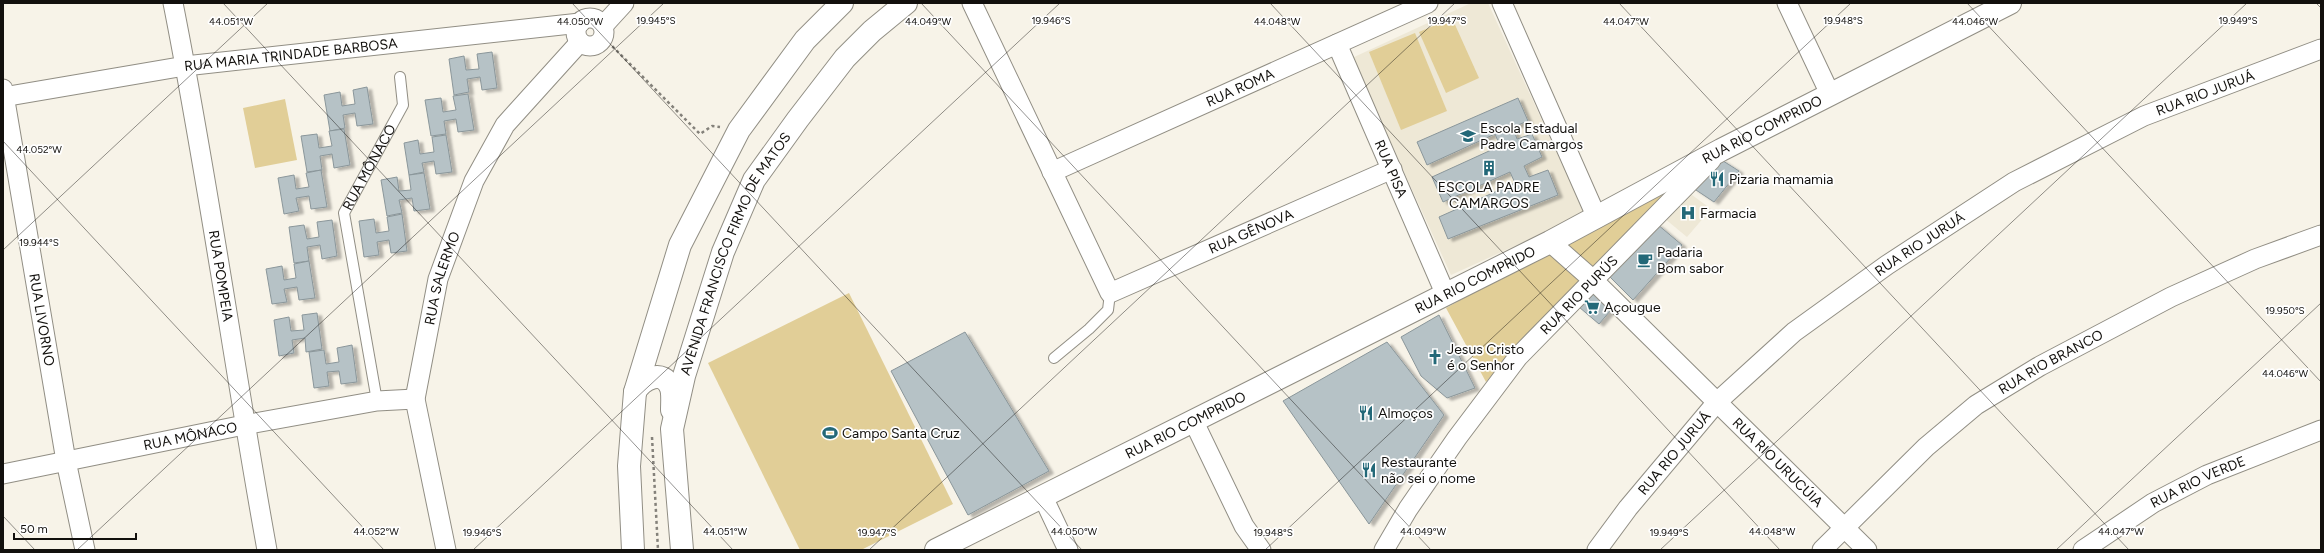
<svg xmlns="http://www.w3.org/2000/svg" width="2324" height="553" font-family="Figtree,sans-serif">
  <style>
    .built { fill: #eee8d6 }
    .green { fill: #e1ce97 }
    .building { fill: #b6c2c6; stroke: #8a969a; filter: url(#shadow) }
    .lines { fill: none; stroke-linecap: round; stroke-linejoin: round }
    .service-casing { stroke: #918e84; stroke-width: 12 }
    .minor-casing { stroke: #918e84; stroke-width: 21 }
    .tertiary-casing { stroke: #918e84; stroke-width: 24 }
    .path { stroke: #84817a; stroke-width: 2.5; stroke-dasharray: 3 3; stroke-linecap: butt }
    .service { stroke: #fff; stroke-width: 10 }
    .minor { stroke: #fff; stroke-width: 19 }
    .tertiary { stroke: #fff; stroke-width: 22 }
    .ticks { fill: none; stroke: #12100d; stroke-width: 1; stroke-opacity: 0.45 }
    .labels { text-anchor: middle; dominant-baseline: central; stroke-width: 3.5; stroke-linejoin: round; paint-order: stroke }
    .street-label { font-size: 14px; fill: #12100d; stroke: #fff }
    .poi-label { font-size: 14px; fill: #12100d; stroke: #fff; text-anchor: start }
    .ticks-label { font-size: 10px; text-anchor: middle; fill: #12100d; stroke: #fff; stroke-width: 3.5; stroke-linejoin: round; paint-order: stroke }
  </style>
  <defs>
    <filter id="shadow"><feDropShadow dx="4.5" dy="2.5" stdDeviation="1" flood-color="#0004"/></filter>
  </defs>
  <rect width="100%" height="100%" fill="#f7f3e8"/>
  <g class="built">
    <path d="M1471,3H1488L1585,214L1451,275L1352,58Z"/>
    <path d="M1688,192L1711,209L1687,237L1664,218Z"/>
  </g>
  <g class="green">
    <path d="M1452,18L1479,78L1446,93L1419,32Z"/>
    <path d="M1415,33L1447,111L1401,130L1369,52Z"/>
    <path d="M285,99L297,160L255,168L243,108Z"/>
    <path d="M1681,182L1592,268L1565,243Z"/>
    <path d="M1549,251L1581,282L1516,346L1486,382L1446,308Z"/>
    <path d="M849,293L953,504L861,550H800L708,363Z"/>
  </g>
  <g class="building">
    <path d="M492,52L497,88L482,90L480,77L467,79L469,92L454,95L449,59L464,56L466,70L479,69L477,54Z"/>
    <path d="M367,87L373,124L357,126L355,113L343,115L345,128L330,131L324,95L340,92L342,106L355,104L353,90Z"/>
    <path d="M468,94L474,130L458,132L456,119L444,121L446,134L431,136L425,100L441,98L443,112L456,110L453,96Z"/>
    <path d="M1518,98L1528,121L1513,127L1517,139L1532,134L1542,157L1524,166L1529,177L1548,170L1558,195L1448,239L1439,217L1515,183L1510,172L1443,202L1432,177L1500,146L1495,134L1427,165L1417,142Z"/>
    <path d="M344,129L350,165L334,168L332,154L320,156L322,170L307,172L301,136L317,134L319,148L332,146L329,131Z"/>
    <path d="M446,135L452,172L436,174L434,161L422,163L424,172L409,175L404,143L418,140L420,154L434,152L432,137Z"/>
    <path d="M1720,159L1739,171L1714,202L1693,188Z"/>
    <path d="M321,170L327,207L311,209L309,196L296,198L299,211L284,214L278,178L294,175L296,189L309,187L306,173Z"/>
    <path d="M424,173L430,209L414,211L412,198L399,200L402,213L387,216L381,180L397,177L399,191L411,190L409,175Z"/>
    <path d="M402,214L407,251L391,253L389,240L377,242L379,255L364,257L359,221L374,219L376,233L389,231L387,217Z"/>
    <path d="M332,220L337,256L322,259L320,245L307,247L309,261L294,263L289,227L304,225L307,239L319,237L317,222Z"/>
    <path d="M1657,224L1682,245L1633,300L1608,275Z"/>
    <path d="M309,261L315,298L299,300L297,287L284,289L287,302L272,304L266,269L282,266L284,280L296,278L294,264Z"/>
    <path d="M1591,292L1611,310L1599,324L1579,307Z"/>
    <path d="M317,313L322,349L306,352L305,338L292,340L294,353L279,356L274,320L289,317L291,331L304,330L302,315Z"/>
    <path d="M1439,315L1475,388L1447,398L1421,376L1401,337Z"/>
    <path d="M965,332L1049,471L968,515L891,371Z"/>
    <path d="M1387,342L1444,415L1369,524L1283,401Z"/>
    <path d="M352,345L357,382L341,384L339,371L327,372L329,386L314,388L309,352L324,350L326,364L339,362L337,348Z"/>
  </g>
  <g class="lines">
    <g class="service-casing">
      <g id="service">
        <path d="M1054,358L1089,329L1108,310L1110,293"/>
        <path id="s1" d="M377,401L344,213L403,105L400,77"/>
      </g>
    </g>
    <g class="minor-casing">
      <g id="minor">
        <path id="s2" d="M173,3C209,184 234,368 267,550"/>
        <path id="s3" d="M972,3L1110,293L1392,169"/>
        <path d="M1502,3L1597,218"/>
        <path d="M1787,3L1830,94"/>
        <circle cx="590" cy="32" r="14"/>
        <path d="M603,26L624,3"/>
        <path id="s4" d="M1337,44L1445,293"/>
        <path id="s5" d="M3,89L66,461L85,550"/>
        <path id="s6" d="M3,97L185,66L580,23"/>
        <path id="s7" d="M1052,172L1428,3"/>
        <path id="s8" d="M1550,242L1592,279L1867,550"/>
        <path d="M1193,420L1244,526L1261,550"/>
        <path id="s9" d="M3,474L244,425L377,401L415,399"/>
        <path d="M1043,497L1068,550"/>
        <path id="s10" d="M446,550L415,399L438,279L474,181L505,125L580,42"/>
        <path id="s11" d="M1384,550L1408,509L1457,438L1518,357L1711,160"/>
        <path id="s12" d="M1597,550L1628,508L1717,402L1794,332L1887,265L2014,182L2144,116L2321,49"/>
        <path id="s13" d="M1822,550L1926,447L1976,405L2040,366L2171,297L2255,259L2321,235"/>
        <path id="s14" d="M2083,550L2153,503L2207,475L2321,430"/>
      </g>
    </g>
    <g class="tertiary-casing">
      <g id="tertiary">
        <path d="M635,392C642,379 663,368 671,388C673,394 672,403 672,410"/>
        <path d="M633,550L629,466L635,392L680,245L739,130L805,40L842,3"/>
        <path id="s15" d="M682,550L672,429L684,376L723,252L754,180L798,119L845,58L872,31L906,3"/>
        <path id="s16" d="M936,550L1550,242L1721,150L2010,3"/>
      </g>
    </g>
    <g class="path">
      <path d="M608,42L700,134L712,126L720,127"/>
      <path d="M652,437L658,550"/>
    </g>
    <use href="#service" class="service"/>
    <use href="#minor" class="minor"/>
    <use href="#tertiary" class="tertiary"/>
  </g>
  <path class="ticks" d="M223,3L733,550M572,3L1082,550M921,3L1431,550M1270,3L1780,550M1619,3L2129,550M1967,3L2321,382M2316,3L2321,8M3,141L384,550M3,250L268,3M3,516L35,550M77,550L664,3M473,550L1060,3M869,550L1455,3M1265,550L1851,3M1660,550L2247,3M2056,550L2321,303"/>
  <defs>
    <g id="school-bare" transform="scale(1.2)"><path d="M0-5L7-2L0 1L-7-2ZM-4 1L0 2.5L4 1V4Q0 6-4 4Z" fill="#236878" stroke="#fff" stroke-width="2.5" paint-order="stroke"/></g>
    <g id="building-bare" transform="scale(1.2)"><path d="M-4-6H4V6H1V3H-1V6H-4ZM-2.5-4.3h1.7v1.8h-1.7ZM.8-4.3h1.7v1.8H.8ZM-2.5-1h1.7V.8h-1.7ZM.8-1h1.7V.8H.8Z" fill="#236878" stroke="#fff" stroke-width="2.5" paint-order="stroke"/></g>
    <g id="restaurant-bare" transform="scale(1.2)"><path d="M-5-6h1v4h1v-4h1v4h1v-4h1v5L-1.5 .5V6h-2V.5L-5-1ZM5-6V6H3V1.5H1.5Q1.5-4 5-6Z" fill="#236878" stroke="#fff" stroke-width="2.5" paint-order="stroke"/></g>
    <g id="hospital-bare" transform="scale(1.2)"><path d="M-5-5h3v3.5h4V-5h3V5h-3V1.5h-4V5h-3Z" fill="#236878" stroke="#fff" stroke-width="2.5" paint-order="stroke"/></g>
    <g id="cafe-bare" transform="scale(1.2)"><path d="M-5.5-4.5H6V0H3Q3 3.5 0 3.5H-2.5Q-5.5 3.5-5.5 0ZM3-3.2v2h1.7v-2ZM-6 4.5H4V6H-6Z" fill="#236878" stroke="#fff" stroke-width="2.5" paint-order="stroke"/></g>
    <g id="supermarket-bare" transform="scale(1.2)"><path d="M-6-5.5h2.5l.6 2H6L4.5 2H-2.5L-4.4-4H-6ZM-1.5 3.2a1.3 1.3 0 1 0 .1 0ZM3 3.2a1.3 1.3 0 1 0 .1 0Z" fill="#236878" stroke="#fff" stroke-width="2.5" paint-order="stroke"/></g>
    <g id="church-bare" transform="scale(1.2)"><path d="M-1.2-6h2.4v3.5h3.3v2.4h-3.3V6h-2.4V-.1h-3.3v-2.4h3.3Z" fill="#236878" stroke="#fff" stroke-width="2.5" paint-order="stroke"/></g>
    <g id="stadium-bare" transform="scale(1.2)"><path d="M0-5a6.5 5 0 1 0 0 10a6.5 5 0 1 0 0-10ZM-3.5-1.8h7v3.6h-7Z" fill="#236878" stroke="#fff" stroke-width="2.5" paint-order="stroke"/></g>
  </defs>
  <g fill-rule="evenodd">
    <use href="#school-bare" x="1468" y="136"/>
    <use href="#building-bare" x="1489" y="168"/>
    <use href="#restaurant-bare" x="1717" y="179"/>
    <use href="#hospital-bare" x="1688" y="213"/>
    <use href="#cafe-bare" x="1645" y="260"/>
    <use href="#supermarket-bare" x="1592" y="307"/>
    <use href="#church-bare" x="1435" y="357"/>
    <use href="#restaurant-bare" x="1366" y="413"/>
    <use href="#stadium-bare" x="830" y="433"/>
    <use href="#restaurant-bare" x="1369" y="470"/>
  </g>
  <g class="labels">
    <g class="street-label">
      <text stroke="none"><textPath href="#s6" startOffset="291">RUA MARIA TRINDADE BARBOSA</textPath></text>
      <text stroke="none"><textPath href="#s7" startOffset="206">RUA ROMA</textPath></text>
      <text stroke="none"><textPath href="#s12" startOffset="772">RUA RIO JURUÁ</textPath></text>
      <text stroke="none"><textPath href="#s16" startOffset="927">RUA RIO COMPRIDO</textPath></text>
      <text stroke="none"><textPath href="#s1" startOffset="243">RUA MÔNACO</textPath></text>
      <text stroke="none"><textPath href="#s4" startOffset="136">RUA PISA</textPath></text>
      <text stroke="none"><textPath href="#s3" startOffset="475">RUA GÊNOVA</textPath></text>
      <text stroke="none"><textPath href="#s12" startOffset="448">RUA RIO JURUÁ</textPath></text>
      <text stroke="none"><textPath href="#s15" startOffset="309">AVENIDA FRANCISCO FIRMO DE MATOS</textPath></text>
      <text stroke="none"><textPath href="#s2" startOffset="277">RUA POMPEIA</textPath></text>
      <text stroke="none"><textPath href="#s10" startOffset="278">RUA SALERMO</textPath></text>
      <text stroke="none"><textPath href="#s16" startOffset="603">RUA RIO COMPRIDO</textPath></text>
      <text stroke="none"><textPath href="#s11" startOffset="322">RUA RIO PURÚS</textPath></text>
      <text stroke="none"><textPath href="#s5" startOffset="234">RUA LIVORNO</textPath></text>
      <text stroke="none"><textPath href="#s13" startOffset="298">RUA RIO BRANCO</textPath></text>
      <text stroke="none"><textPath href="#s16" startOffset="279">RUA RIO COMPRIDO</textPath></text>
      <text stroke="none"><textPath href="#s9" startOffset="191">RUA MÔNACO</textPath></text>
      <text stroke="none"><textPath href="#s12" startOffset="124">RUA RIO JURUÁ</textPath></text>
      <text stroke="none"><textPath href="#s8" startOffset="317">RUA RIO URUCÚIA</textPath></text>
      <text stroke="none"><textPath href="#s14" startOffset="134">RUA RIO VERDE</textPath></text>
    </g>
    <g class="poi-label">
      <text x="1480" y="128">Escola Estadual<tspan x="1480" dy="16">Padre Camargos</tspan></text>
      <text x="1729" y="179">Pizaria mamamia</text>
      <text x="1489" y="187" text-anchor="middle">ESCOLA PADRE<tspan x="1489" dy="16">CAMARGOS</tspan></text>
      <text x="1700" y="213">Farmacia</text>
      <text x="1657" y="252">Padaria<tspan x="1657" dy="16">Bom sabor</tspan></text>
      <text x="1604" y="307">Açougue</text>
      <text x="1447" y="349">Jesus Cristo<tspan x="1447" dy="16">é o Senhor</tspan></text>
      <text x="1378" y="413">Almoços</text>
      <text x="842" y="433">Campo Santa Cruz</text>
      <text x="1381" y="462">Restaurante<tspan x="1381" dy="16">não sei o nome</tspan></text>
    </g>
  </g>
  <g class="ticks-label">
    <text x="1843" y="24">19.948°S</text>
    <text x="656" y="24">19.945°S</text>
    <text x="1051" y="24">19.946°S</text>
    <text x="1447" y="24">19.947°S</text>
    <text x="2238" y="24">19.949°S</text>
    <text x="1277" y="25">44.048°W</text>
    <text x="1626" y="25">44.047°W</text>
    <text x="231" y="25">44.051°W</text>
    <text x="580" y="25">44.050°W</text>
    <text x="928" y="25">44.049°W</text>
    <text x="1975" y="25">44.046°W</text>
    <text x="39" y="153">44.052°W</text>
    <text x="39" y="246">19.944°S</text>
    <text x="2285" y="314">19.950°S</text>
    <text x="2285" y="377">44.046°W</text>
    <text x="376" y="535">44.052°W</text>
    <text x="725" y="535">44.051°W</text>
    <text x="1074" y="535">44.050°W</text>
    <text x="1423" y="535">44.049°W</text>
    <text x="1772" y="535">44.048°W</text>
    <text x="2121" y="535">44.047°W</text>
    <text x="482" y="536">19.946°S</text>
    <text x="877" y="536">19.947°S</text>
    <text x="1273" y="536">19.948°S</text>
    <text x="1669" y="536">19.949°S</text>
  </g>
  <rect width="2324" height="553" fill="none" stroke="#12100d" stroke-width="8"/>
  <path d="M14 533v6h122v-6" fill="none" stroke="#12100d" stroke-width="2"/>
  <text x="20" y="533" font-size="12" fill="#12100d" stroke="#ffffff" stroke-width="3" paint-order="stroke">50 m</text>
</svg>
